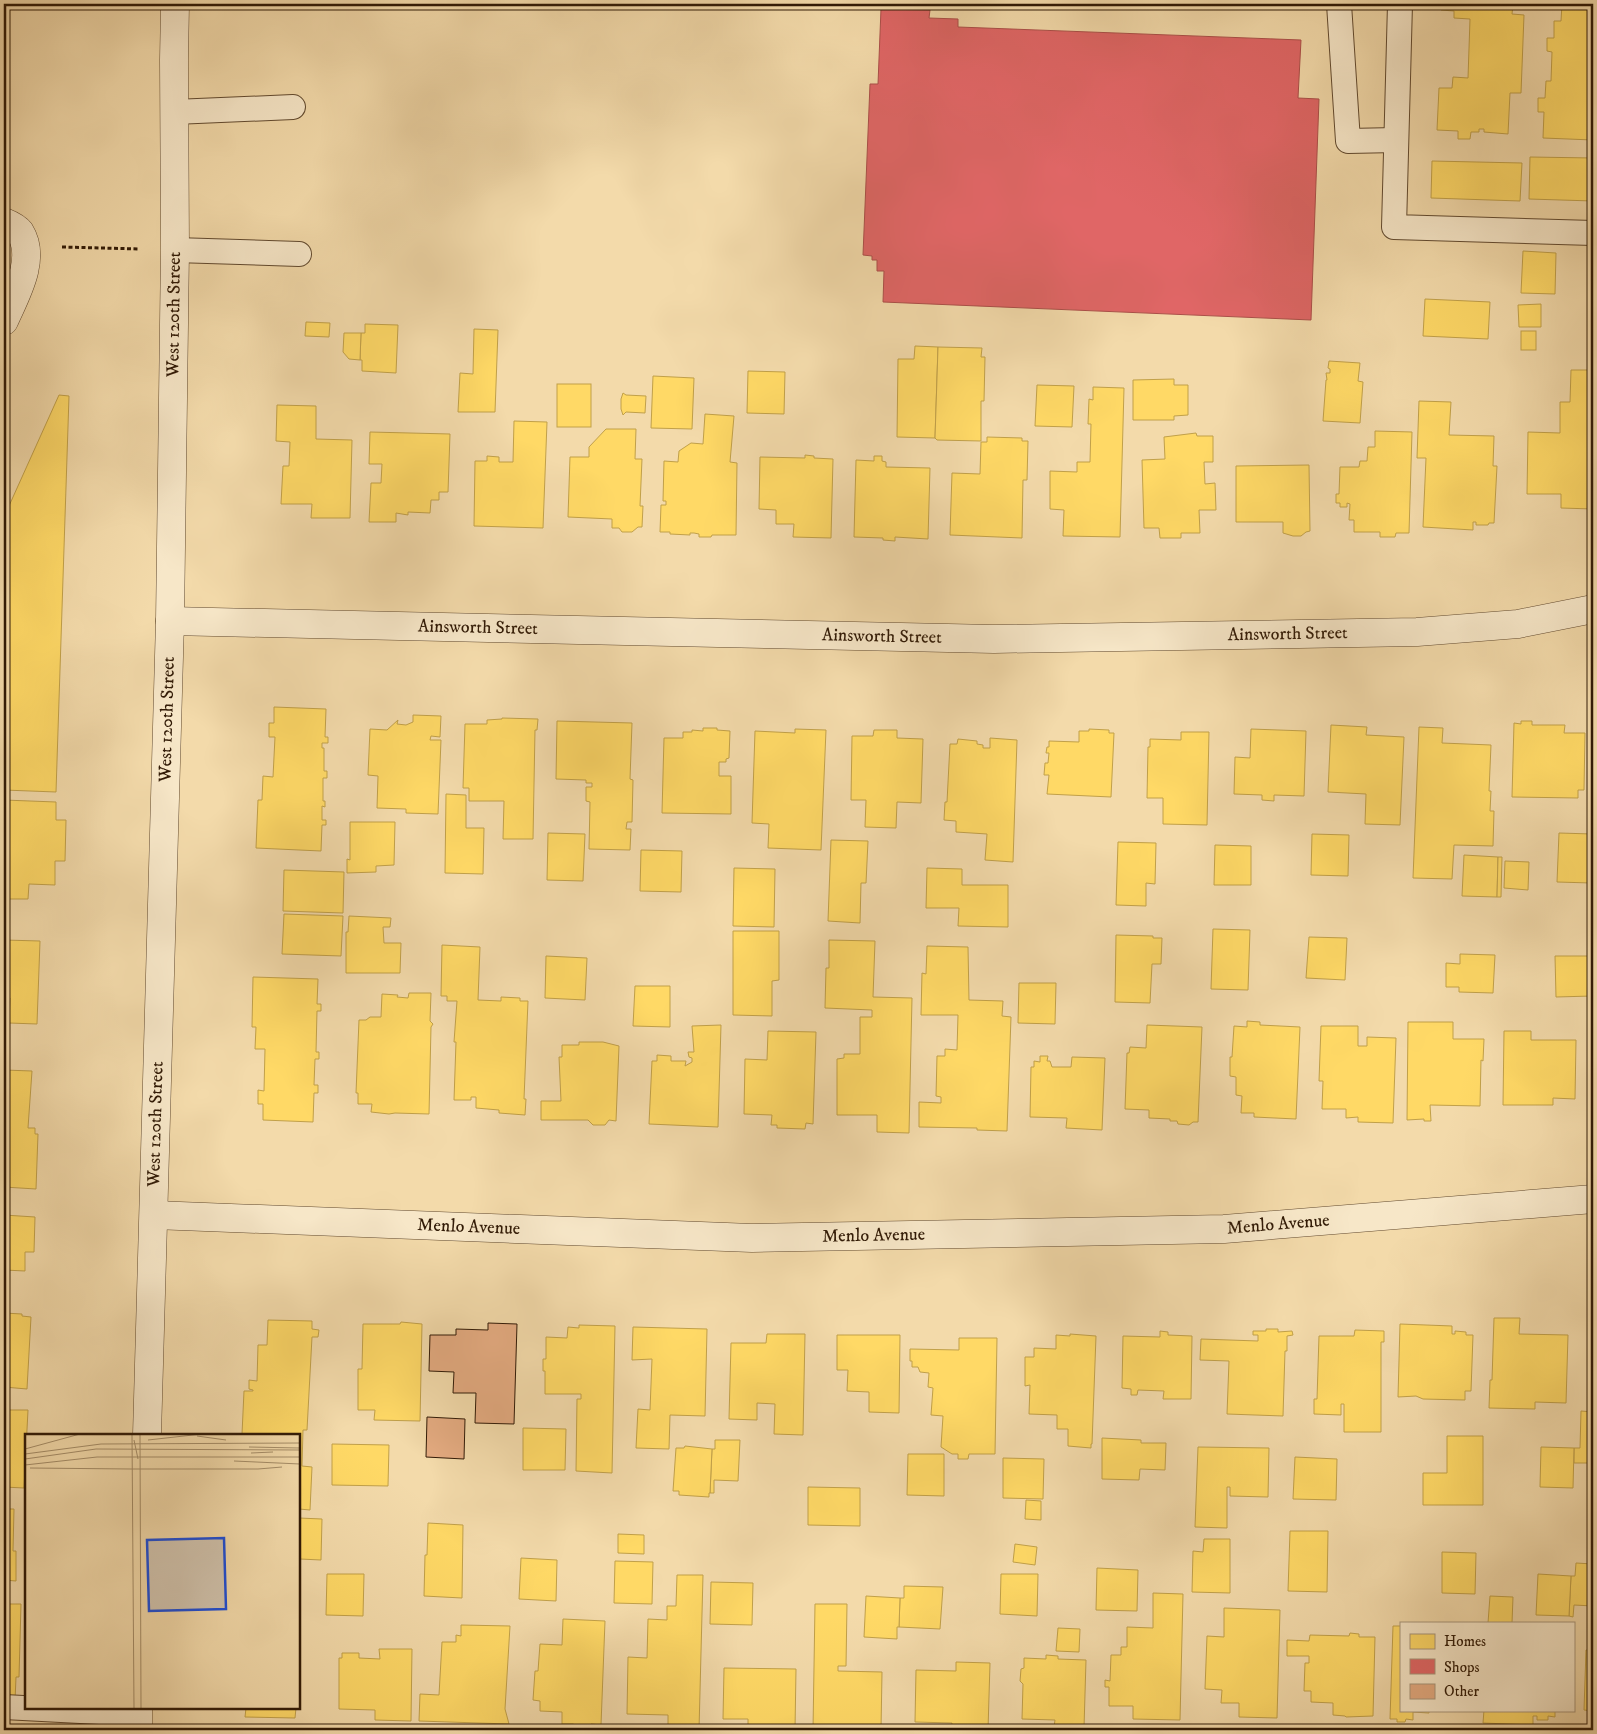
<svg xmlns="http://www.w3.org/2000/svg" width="1597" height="1734" font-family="'IM FELL DW Pica',serif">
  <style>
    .homes { fill: #ffd966; stroke: #c1a049 }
    .shops { fill: #e06666; stroke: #ac4f49 }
    .building { fill: #e4ab81; stroke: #311a06 }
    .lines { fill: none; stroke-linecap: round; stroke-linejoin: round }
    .service-casing { stroke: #624a2f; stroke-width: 26 }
    .minor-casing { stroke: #624a2f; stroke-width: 29 }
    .tertiary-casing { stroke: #624a2f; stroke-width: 29 }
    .path { stroke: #311a06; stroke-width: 3; stroke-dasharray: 4 2.5; stroke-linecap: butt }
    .service { stroke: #f7e7c8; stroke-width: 24 }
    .minor { stroke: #f7e7c8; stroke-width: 28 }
    .tertiary { stroke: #f7e7c8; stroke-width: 28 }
    .labels { text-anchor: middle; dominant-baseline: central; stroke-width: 5; stroke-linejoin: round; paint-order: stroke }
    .street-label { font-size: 18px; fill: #311a06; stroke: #f7e7c8 }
    .inset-road { fill: none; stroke: #a58d68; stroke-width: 1 }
    .view { fill: #1d4ed8; fill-opacity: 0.15; stroke: #1d4ed8; stroke-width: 2.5 }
    .inset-edge { fill: none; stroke: #311a06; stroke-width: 2.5 }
  </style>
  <rect width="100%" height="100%" fill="#f3daaa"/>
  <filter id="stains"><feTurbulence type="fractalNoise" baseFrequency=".004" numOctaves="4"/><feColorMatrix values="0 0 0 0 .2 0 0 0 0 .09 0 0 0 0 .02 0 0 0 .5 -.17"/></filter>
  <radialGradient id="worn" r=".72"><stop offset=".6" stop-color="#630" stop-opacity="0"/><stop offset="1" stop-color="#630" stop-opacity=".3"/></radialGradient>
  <g class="homes">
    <path d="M1442,4H1513L1512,14L1524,15L1521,93H1510L1508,134L1484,132V129H1479V132H1471L1470,139H1458V131L1437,130L1439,88H1452L1453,77L1468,78L1470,19L1454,18V11L1441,10Z"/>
    <path d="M1562,4H1593V140L1543,138L1544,112H1538V98H1545L1546,81H1551L1552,52L1547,51V38H1554V21H1561Z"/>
    <path d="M1530,157L1593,158V201L1529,199Z"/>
    <path d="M1432,161L1522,163L1520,201L1431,198Z"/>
    <path d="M1523,251L1556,253L1555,294L1521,293Z"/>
    <path d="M1425,299L1490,302L1488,339L1423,336Z"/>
    <path d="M1541,304V327H1519L1518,305Z"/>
    <path d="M306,322L330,323L329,337L305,336Z"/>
    <path d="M365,324L398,325L396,373L362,371V360H360L361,333H365Z"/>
    <path d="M474,329L498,330L495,412H458L460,373L473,374Z"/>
    <rect x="1521" y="331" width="15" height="19"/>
    <path d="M344,333H361L360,360L349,359L343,352Z"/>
    <path d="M915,346L938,347L935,438L897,437L898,359H914Z"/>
    <path d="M938,347L982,348L981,357H985L984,401H981V441L937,440L935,438Z"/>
    <path d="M1329,361L1360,363L1358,381L1363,382L1360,423L1323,421L1326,380H1327L1326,373H1330V369L1328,368Z"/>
    <path d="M1571,370H1593V509L1561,508V494H1527L1528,432L1560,433V402H1570Z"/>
    <path d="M748,371L785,372L784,414L747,413Z"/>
    <path d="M653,376L694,378L692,429L651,428Z"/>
    <path d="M1174,379V385H1188V415L1174,416V420H1133V380Z"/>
    <rect x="557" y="384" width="34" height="43"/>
    <path d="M1037,385L1074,386L1072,427L1035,426Z"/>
    <path d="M1093,387L1124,388L1120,537L1063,536L1064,510L1050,509V471L1077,472V462H1090L1091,424H1088L1089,399L1093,400Z"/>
    <path d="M623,393L626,395L646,396L645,413L626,412L623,415L621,409V399Z"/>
    <path d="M59,395L69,396L56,792L4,790V517Z"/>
    <path d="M1419,401L1451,402L1449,435L1494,436L1493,466H1497L1494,523H1489L1488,525H1476V522H1473V530L1423,527L1426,458H1417Z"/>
    <path d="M277,405L316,406V439L352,440L350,518H311L312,504H281L283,466H289L290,442L276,441Z"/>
    <path d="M705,414L734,416L730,462L737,463L736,535H712L711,537H699V534L694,533H690V535L670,534V532H660L661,505H666V501H663L664,461L678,462L679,451L691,443L703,444Z"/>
    <path d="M514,421L547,422L543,528L474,526L475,461H487V456L499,457V462H513Z"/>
    <path d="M606,429H636L635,459H642L640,506H643L642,527H638L632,532H622L619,528H612V519L568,517L570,457H589V447Z"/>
    <path d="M1375,431L1412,432L1409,533H1396L1395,537H1380V532H1354V520H1349L1350,504L1347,503V507H1340V503H1336V494H1339L1340,467H1359L1360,461H1367L1368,447H1375Z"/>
    <path d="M370,432L450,434L448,492H439V500H431L430,513L408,512V515L396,513V522H369L371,483H381L382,464H369Z"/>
    <path d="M1196,433L1197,436H1213V462H1204L1205,484L1215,483L1216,510H1199L1200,533H1181V538H1160L1159,528H1144L1142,460L1165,459L1164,437Z"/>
    <path d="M987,437L1022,438V441H1028L1027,480H1023L1022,538L950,535L952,473L980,474L981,442H987Z"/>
    <path d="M805,455L814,456V458L833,459L831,538L793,537L794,524H776V510L759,509L760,457L805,458Z"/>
    <path d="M874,456H882V461L886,462V467L930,468L928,539L895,537V541L883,540V538L854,537L856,460L874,461Z"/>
    <path d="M1309,465L1310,531L1306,532L1301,536H1293L1283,533V522H1236V466Z"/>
    <path d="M274,707L326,709L325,737H328V743H322V748H324V771H327V778H323V801H325V807L322,806V820H326V825H322L321,851L256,848L258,800H262L263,776L273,777L275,737H269V723H274Z"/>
    <path d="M413,715L441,716L440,737L431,736L430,740H441L438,814L406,813V809L377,808L378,776L368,775L370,729L387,730L398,720L397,724L406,725L413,722Z"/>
    <path d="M502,718L538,719L537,730H535L533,839H503L504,801H469V788H463L465,724H487V720L502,719Z"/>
    <path d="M557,721L632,723L630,779L633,780L632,822H627L626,829H631L630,850L589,849L590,802L586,801V787H592V783H586V780L556,779Z"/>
    <path d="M1521,721H1532V725H1565L1564,733H1585L1584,790H1578V798L1512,797L1514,723L1521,724Z"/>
    <path d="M1331,725L1367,727L1366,735L1404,737L1400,825L1365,824L1366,794L1328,792Z"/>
    <path d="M1419,727L1443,728L1442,743L1491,745L1489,791H1491L1490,811H1494L1493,846L1454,845L1452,879L1413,878Z"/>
    <path d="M703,728H717V730L730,731L729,758L726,759V762H719V776H731V814L662,813L664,738H683V732H692V730L703,731Z"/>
    <path d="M795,729L826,730L821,850L768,848L769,824L752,823L755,731L795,733Z"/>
    <path d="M1089,729L1109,730V733H1114L1111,797L1047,794L1049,775H1044L1045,763H1048L1049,753H1046L1047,747H1049V741L1079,742V731H1089Z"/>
    <path d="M1251,729L1306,731L1304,796L1274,795V801L1262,800V795L1234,794L1235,757L1250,758Z"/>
    <path d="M874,730H897V738L923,739L921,803L897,802L896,828L865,827L866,800H851L852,736H873Z"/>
    <path d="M1181,732H1209L1207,825L1163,824V798H1147L1148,747H1150V739L1181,740Z"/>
    <path d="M990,738L1017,740L1013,862L985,860L987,834L956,832V821L944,820L945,802H947L950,744H957L958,739L977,741V744L983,745V748H990Z"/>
    <path d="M446,794L466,795V828H484L483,874L445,873Z"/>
    <path d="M4,800L56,802V820H66L65,861H55V885L29,884L28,899H4Z"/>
    <path d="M350,822H395L394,865L376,866V872L347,873V859L350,860Z"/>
    <path d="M548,833L585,834L583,881L547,880Z"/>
    <path d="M1559,833L1592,834L1591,883L1557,882Z"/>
    <path d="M1312,834L1349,835L1348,876L1311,875Z"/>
    <path d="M831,840L868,841L866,883H861L860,923L828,921Z"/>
    <path d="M1118,842L1156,843L1155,884L1146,883V906L1116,905Z"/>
    <path d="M1215,845L1251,846V885H1214Z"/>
    <path d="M641,850L682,851L681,892L640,891Z"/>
    <path d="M1464,855L1498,857L1497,897L1462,896Z"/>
    <path d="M1498,857H1502L1501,897H1497Z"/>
    <path d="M1505,861L1529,862L1528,890L1504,888Z"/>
    <path d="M734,868L775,869L774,927L733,926Z"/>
    <path d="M927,868L962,869V885H1008V927L958,926L959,908H926Z"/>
    <path d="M284,870L344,872L343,913L283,911Z"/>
    <path d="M284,914L343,916L341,956L282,954Z"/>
    <path d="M349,916L391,918L390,927H383L384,943H401L400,973H346V932H348Z"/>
    <path d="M1213,929L1250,930L1248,990L1211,989Z"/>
    <path d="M733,931H779V980L772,981V1016L733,1015Z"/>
    <path d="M1116,935L1153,936V938H1162L1161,964H1152L1150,1003L1115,1002Z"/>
    <path d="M1309,937L1347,938L1345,980L1306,978Z"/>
    <path d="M4,940L40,941L37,1024L9,1023L10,998L4,997Z"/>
    <path d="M829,940L875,941L873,997L912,998L909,1133L877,1132V1115H837V1059L844,1058V1054H860V1017H872V1010L825,1008L826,968H829Z"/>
    <path d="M442,945L480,947L478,1000L501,1001V997L520,998V1001H528L524,1099H526L525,1115L499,1113V1110L476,1108V1097H471V1100H454L456,1042H454L457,1001H447V996H441Z"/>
    <path d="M927,946L968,947L969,1000L1003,1001L1002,1016L1011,1017L1007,1131L977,1130V1128L919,1127V1102L941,1103V1097L936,1096L937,1056H945V1049L957,1050L958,1015H921L922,973L926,974Z"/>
    <path d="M1460,954L1495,955L1493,993L1459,992V987H1446V963L1460,964Z"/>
    <path d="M546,956L587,958L585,1000L545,998Z"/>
    <path d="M1555,956H1593L1592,996L1556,997Z"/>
    <path d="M253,977L318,979L317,1004H321V1011H317L316,1052H319V1059H315L314,1085H318V1093H314L313,1122L263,1120V1104H258V1090L264,1091L265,1049H255L256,1027H252Z"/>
    <path d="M1019,983H1056L1055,1024L1018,1023Z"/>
    <path d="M635,986H670V1027L633,1026Z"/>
    <path d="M409,993H431L430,1021L433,1024L431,1027L429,1114L395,1113L389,1114L371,1112L372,1104H358V1093H356L359,1020H366L370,1017H381L382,994L398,995L397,997L408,998Z"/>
    <path d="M1247,1021L1260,1022V1025L1300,1027L1296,1119L1254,1117V1113H1241L1242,1096L1236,1095V1077L1230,1076V1057H1232L1234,1026L1247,1027Z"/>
    <path d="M1408,1022H1453V1039H1484L1483,1061L1481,1060L1480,1106L1430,1105L1431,1121H1424V1119L1407,1120Z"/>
    <path d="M721,1025L718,1127L649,1124L652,1061H657V1055L671,1056V1061H686L685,1066L692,1062V1058L689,1057L688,1052H694L692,1026Z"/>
    <path d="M1147,1025L1202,1027L1198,1122H1193L1189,1125L1178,1124L1177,1121H1170V1119L1149,1118V1110L1125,1109L1127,1053H1129L1130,1047L1146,1048Z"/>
    <path d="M1321,1026H1358V1046H1367V1037L1396,1038L1393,1123L1358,1122V1117L1346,1118V1109H1322L1323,1081H1319Z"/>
    <path d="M768,1031L816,1032L813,1124L806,1123L805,1129L777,1128V1125H771L772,1115L744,1114L745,1059L767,1060Z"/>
    <path d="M1504,1031H1531V1040H1576L1575,1099L1553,1098V1105H1503Z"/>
    <path d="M579,1042H603L619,1046L616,1121L609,1120L605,1125H593L588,1120H541V1101H561L559,1057H562V1045H579Z"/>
    <path d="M1040,1056H1048L1047,1061H1050L1052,1067H1071L1072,1057L1105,1058L1102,1130L1066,1128L1067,1118L1030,1117L1031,1067H1034V1061L1040,1062Z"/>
    <path d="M4,1070L32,1071L28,1128H35V1134H38L36,1189L4,1187Z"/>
    <path d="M4,1215L35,1217L34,1252H25V1271L4,1270Z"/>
    <path d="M4,1313L22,1314V1316L31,1317L27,1389L4,1387Z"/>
    <path d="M1494,1318H1520L1519,1334L1568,1335L1566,1403L1535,1402V1409L1489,1408L1490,1380H1492Z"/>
    <path d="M268,1320L312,1321V1329L319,1330L318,1337H312L307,1430H303L302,1466L312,1467L310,1510L299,1509V1435L242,1434L244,1391H253V1390L249,1389V1380L257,1381L258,1345H267Z"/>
    <path d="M401,1322L422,1324L420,1421L374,1420L375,1410H358V1369H362L363,1324H400Z"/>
    <path d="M1400,1324L1452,1326V1334H1455V1331L1466,1332V1335H1473L1471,1391H1465V1400L1423,1399L1416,1396L1398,1397Z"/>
    <path d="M579,1325L615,1326L612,1473L576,1471L577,1399H581V1394H545V1371H543V1359H546V1337L567,1338L568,1327L579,1328Z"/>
    <path d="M633,1327L707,1329L705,1416L670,1415L669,1449L636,1448L638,1409L650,1410L652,1359L632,1360Z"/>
    <path d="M1266,1329H1278V1332L1292,1331L1293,1335L1287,1336V1351H1285L1283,1416L1227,1414L1229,1361L1200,1360L1201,1339L1258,1341V1335H1253V1331H1266Z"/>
    <path d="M1355,1330L1384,1331V1342H1381V1432H1344V1404H1341V1415L1314,1414V1399H1317L1319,1336H1354Z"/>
    <path d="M1160,1331L1168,1332V1335L1192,1336L1191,1399H1163L1164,1391L1138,1390L1137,1395H1131V1389L1122,1388L1123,1336L1160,1337Z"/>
    <path d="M767,1334H805L803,1435L774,1434L775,1404L757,1403V1420L729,1419L731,1343H766Z"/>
    <path d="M1070,1334L1096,1336L1092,1444H1091V1448L1068,1446V1429H1057V1415L1029,1414L1030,1385L1025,1386V1357H1034V1348L1056,1349V1335L1070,1336Z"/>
    <path d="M837,1335H900L899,1413L869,1412V1392L847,1391L848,1370H837Z"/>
    <path d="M959,1338H997L995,1454H969L968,1459H958V1454H952L941,1447L943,1416L931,1415L933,1388L928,1387L929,1373L920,1372L918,1367H912V1361H910V1349L959,1350Z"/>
    <path d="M4,1410H28L24,1488L4,1487Z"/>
    <path d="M1581,1411L1593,1412V1463H1574V1448H1580Z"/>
    <path d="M523,1428L566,1429L565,1470H523Z"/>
    <path d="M1447,1436H1483V1505H1423V1473H1447Z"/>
    <path d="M1102,1438L1141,1440V1443H1166L1165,1470L1140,1469L1139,1480L1102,1479Z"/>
    <path d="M715,1440H740L738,1481L714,1480V1493H710L712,1449H715Z"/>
    <path d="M332,1444L389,1445L388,1486L332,1485Z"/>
    <path d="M685,1446L712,1449L710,1493H709V1497L679,1495V1491H673L676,1448H684Z"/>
    <path d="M1198,1447L1269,1448L1268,1497L1230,1496V1487H1227V1528L1195,1527Z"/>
    <path d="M1541,1447L1574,1448L1573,1488L1540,1487Z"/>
    <path d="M908,1454H944V1496L907,1495Z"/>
    <path d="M1295,1457L1337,1459L1336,1500L1293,1499Z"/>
    <path d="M1003,1458L1044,1459L1043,1499L1003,1498Z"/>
    <path d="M808,1487L860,1488V1526L808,1525Z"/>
    <path d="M1026,1500L1041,1501V1520L1025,1519Z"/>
    <path d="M4,1509H14L13,1551H16V1581L4,1580Z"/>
    <path d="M299,1518L322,1519L321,1560L300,1559L299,1581Z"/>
    <path d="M428,1523L463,1525L462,1598L424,1596L425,1555H427Z"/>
    <path d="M1290,1531H1328L1327,1592L1288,1591Z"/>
    <path d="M618,1534L644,1535V1554L618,1553Z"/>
    <path d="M1204,1539H1230V1593L1192,1592L1193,1551L1203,1552Z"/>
    <path d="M1015,1544L1037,1547L1035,1565L1013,1562Z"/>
    <path d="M1442,1552L1476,1553L1475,1594L1442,1593Z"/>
    <path d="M521,1558L557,1560L556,1601L519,1599Z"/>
    <path d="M615,1561L653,1562L652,1604L614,1603Z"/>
    <path d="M1576,1563L1593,1564V1606L1574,1605L1573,1617L1569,1616L1571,1576H1575Z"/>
    <path d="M1097,1568L1138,1570L1137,1611L1096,1610Z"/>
    <path d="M327,1574H364L363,1616L326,1615Z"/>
    <path d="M1001,1574H1038L1037,1616L1000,1614Z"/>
    <path d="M1538,1574L1571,1576L1569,1616L1536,1615Z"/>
    <path d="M677,1575H703L699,1730H668V1715L627,1714L628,1657L647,1658L648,1619L667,1620V1606H676Z"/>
    <path d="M711,1582L753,1583L752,1625L710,1624Z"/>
    <path d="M904,1586L943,1587L940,1629L899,1627L900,1598H904Z"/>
    <path d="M1153,1593L1183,1594L1180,1720L1133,1719V1706H1109V1687H1105V1680L1110,1681L1111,1655H1121V1647H1127V1627L1153,1628Z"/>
    <path d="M866,1596L900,1598L899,1627H897V1639L864,1637Z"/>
    <path d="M1490,1596L1513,1597L1512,1623H1488Z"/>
    <path d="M4,1600H8V1604H21L19,1677H16L15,1701L4,1704Z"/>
    <path d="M815,1604H847L846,1666H838V1671L882,1672L881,1730H813Z"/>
    <path d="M1224,1608L1280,1610L1277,1718L1239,1717V1703H1221L1222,1690L1205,1689L1207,1636L1224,1637Z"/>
    <path d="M563,1619L605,1621L601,1725L591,1724L588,1727H579L573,1724H562V1712L540,1711V1701L533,1700L535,1671H538L540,1644L562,1645Z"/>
    <path d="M461,1625L510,1626L505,1709L509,1724L419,1721L420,1694L439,1695L442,1642H456V1635L461,1636Z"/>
    <path d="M1393,1626H1401V1710H1429V1713L1413,1712V1720L1406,1719L1405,1722H1397V1719H1390Z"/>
    <path d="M1058,1628L1080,1629L1079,1652L1056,1651Z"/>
    <path d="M1350,1633L1359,1634V1637H1375L1373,1716L1346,1717L1345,1716L1333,1715V1703L1311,1702V1691H1304L1305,1663H1309V1656H1287V1640L1309,1641L1310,1635L1349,1636Z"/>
    <path d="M379,1649H412L411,1721L375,1720V1710L339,1709V1658H342V1653H359V1658L380,1659Z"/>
    <path d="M1586,1650H1593V1711L1584,1710Z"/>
    <path d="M1046,1655L1058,1656V1659L1086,1660L1084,1728L1054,1727L1055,1720L1022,1719L1023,1684L1020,1681L1021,1669L1024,1668V1658L1046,1659Z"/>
    <path d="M956,1662L990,1663L988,1730H951L952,1723L915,1722L916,1670L956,1671Z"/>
    <path d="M724,1668L796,1669L795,1730H748V1719H723Z"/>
    <path d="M246,1708H296L295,1718L245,1717Z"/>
    <path d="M1484,1710H1555V1717L1548,1716V1720H1537V1716H1533V1725L1483,1723Z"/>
  </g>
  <path class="shops" d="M881,9L930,10L929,18L958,19V27L1301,40L1298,98L1319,99L1311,320L883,302L884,271H877V260H872V256L863,255L870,84H878Z"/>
  <g class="building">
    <path d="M488,1323L517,1324L514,1424L475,1423L476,1393H453L454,1372L429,1371L430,1335H456V1329L488,1330Z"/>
    <path d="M427,1417L465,1419L464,1459L426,1457Z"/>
  </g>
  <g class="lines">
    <g class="service-casing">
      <g id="service">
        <path d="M1339,4L1348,141L1396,140"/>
        <path d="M1400,4L1394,227L1593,233"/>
        <path d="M174,112L293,107"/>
        <path d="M175,250L299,254"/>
        <path d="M4,1707L138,1714"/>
      </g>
    </g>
    <g class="minor-casing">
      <g id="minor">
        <path d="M4,222C9,224 17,228 20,232C37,259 15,296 4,321"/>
        <path id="s1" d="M170,621L994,639L1417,632L1518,624L1593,609"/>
        <path id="s2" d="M154,1215L752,1238L1224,1229L1593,1199"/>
      </g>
    </g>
    <g class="tertiary-casing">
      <g id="tertiary">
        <path id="s3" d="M147,1435L170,621L175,250L174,60L175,4"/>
        <path d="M138,1730V1708"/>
      </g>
    </g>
    <path class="path" d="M62,247L140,249"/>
    <use href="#service" class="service"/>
    <use href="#minor" class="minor"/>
    <use href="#tertiary" class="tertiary"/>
  </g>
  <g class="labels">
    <g class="street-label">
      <text stroke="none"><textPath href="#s3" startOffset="1121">West 120th Street</textPath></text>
      <text stroke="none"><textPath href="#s1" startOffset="308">Ainsworth Street</textPath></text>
      <text stroke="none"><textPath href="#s1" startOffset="1118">Ainsworth Street</textPath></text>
      <text stroke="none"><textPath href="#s1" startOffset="712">Ainsworth Street</textPath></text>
      <text stroke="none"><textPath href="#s3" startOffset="716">West 120th Street</textPath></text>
      <text stroke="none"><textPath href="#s3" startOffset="311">West 120th Street</textPath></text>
      <text stroke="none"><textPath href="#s2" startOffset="1125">Menlo Avenue</textPath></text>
      <text stroke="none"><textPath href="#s2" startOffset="315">Menlo Avenue</textPath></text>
      <text stroke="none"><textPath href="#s2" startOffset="720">Menlo Avenue</textPath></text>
    </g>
  </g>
  <g transform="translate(25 1434)">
    <rect width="275" height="275" fill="#f3daaa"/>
    <path class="inset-road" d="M107,0L109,275M115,0L116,275M172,2L201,6M109,6L113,25M123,6L177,0M224,13L275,14M0,15L55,0M226,19L248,18M0,20L76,10L275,9M0,25L71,15L275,16M209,27L275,30M0,31L72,23H275M5,34L106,35M106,35H233M233,35L257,33"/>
    <path class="view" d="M199,104L201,175L124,177L122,106Z"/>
    <rect width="275" height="275" class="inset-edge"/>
  </g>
  <rect width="1597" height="1734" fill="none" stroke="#f3daaa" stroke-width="20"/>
  <rect x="5" y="5" width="1587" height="1724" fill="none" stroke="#311a06" stroke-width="2.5"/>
  <rect x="10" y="10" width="1577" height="1714" fill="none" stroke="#311a06"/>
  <rect x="1400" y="1622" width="175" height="90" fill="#f7e7c8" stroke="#a8957a"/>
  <rect x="1410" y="1634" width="25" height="15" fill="#ffd966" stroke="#a8957a"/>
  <text x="1444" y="1646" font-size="15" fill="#311a06">Homes</text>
  <rect x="1410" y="1659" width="25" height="15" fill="#e06666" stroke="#a8957a"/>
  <text x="1444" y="1672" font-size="15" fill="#311a06">Shops</text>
  <rect x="1410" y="1684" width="25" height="15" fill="#e4ab81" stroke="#a8957a"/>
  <text x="1444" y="1696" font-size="15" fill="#311a06">Other</text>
  <rect width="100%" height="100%" filter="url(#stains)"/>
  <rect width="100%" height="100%" fill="url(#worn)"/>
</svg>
